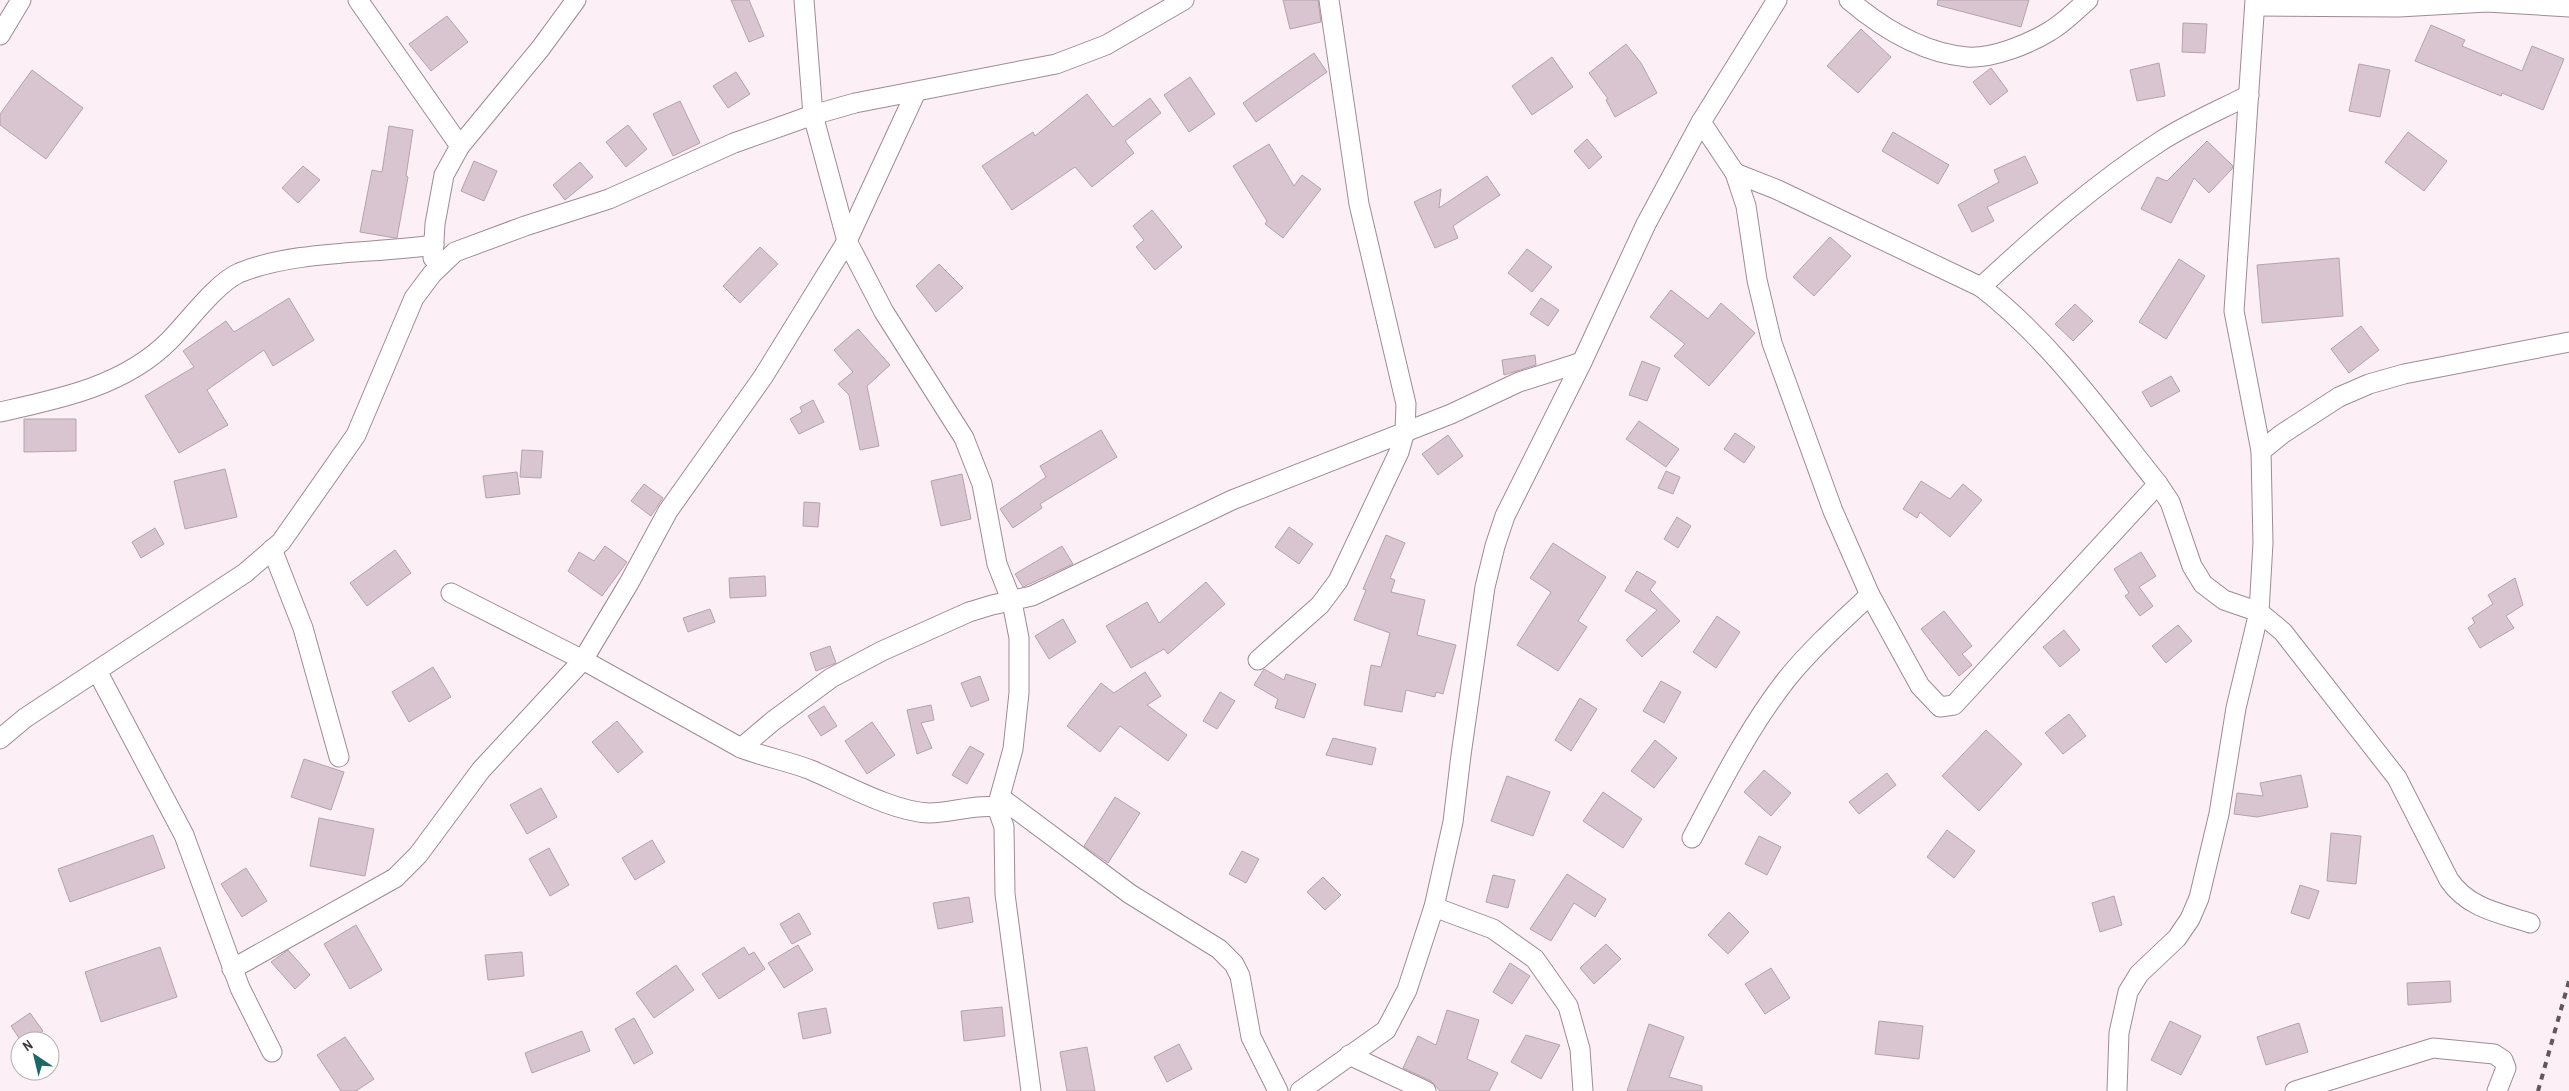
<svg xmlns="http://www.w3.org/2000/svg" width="2569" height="1091" font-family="'Archivo Narrow',sans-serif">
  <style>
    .building { fill: #d9c5d0; stroke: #b6a2ad }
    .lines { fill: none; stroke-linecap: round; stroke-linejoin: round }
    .minor-casing { stroke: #9e8b95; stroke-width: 21 }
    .minor { stroke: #fff; stroke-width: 19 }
    .rail { stroke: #60575b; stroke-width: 4; stroke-dasharray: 6 6; stroke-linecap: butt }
  </style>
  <rect width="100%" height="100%" fill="#fceff6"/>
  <g class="building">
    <path d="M731,0H749L764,36L749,42Z"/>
    <path d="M1283,0H1318L1321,22L1290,29Z"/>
    <path d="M1938,0H2029L2021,27L1937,5Z"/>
    <path d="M447,16L468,42L431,71L409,44Z"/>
    <path d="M2183,23L2207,24L2205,53L2182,52Z"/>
    <path d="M2431,25L2465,40L2462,46L2522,71L2532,46L2564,59L2543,110L2502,93L2501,96L2415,61Z"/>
    <path d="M1861,29L1891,57L1858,93L1827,66Z"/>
    <path d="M1626,44L1641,63L1657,93L1615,117L1606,100L1608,99L1589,73Z"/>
    <path d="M1314,53L1327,72L1256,122L1243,103Z"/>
    <path d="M1552,57L1573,87L1532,115L1512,86Z"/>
    <path d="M2159,63L2165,96L2137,101L2130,70Z"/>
    <path d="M2359,64L2390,70L2380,117L2349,111Z"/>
    <path d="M1991,68L2008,91L1990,105L1973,82Z"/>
    <path d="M32,70L83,108L46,159L0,125V114Z"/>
    <path d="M736,72L750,94L728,108L713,86Z"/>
    <path d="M1190,77L1215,114L1189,132L1164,95Z"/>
    <path d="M1087,94L1113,127L1150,98L1161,113L1125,141L1134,153L1092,187L1075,167L1012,210L982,166L1033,132L1035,136Z"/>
    <path d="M680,101L700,143L673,156L653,114Z"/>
    <path d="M628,125L647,149L626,167L606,142Z"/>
    <path d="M389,126L413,130L406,176L408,177L397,238H395L360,232L372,170L382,172Z"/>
    <path d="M1893,132L1949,165L1938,184L1882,151Z"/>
    <path d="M2408,132L2447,161L2424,191L2385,162Z"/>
    <path d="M1587,139L1602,157L1589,169L1574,151Z"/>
    <path d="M2207,141L2233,166L2232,169L2209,193L2194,178L2171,223L2141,209L2157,177L2167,181Z"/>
    <path d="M1269,144L1294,186L1302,175L1321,189L1283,238L1265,224L1267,221L1233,166Z"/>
    <path d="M2025,156L2038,183L1987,207L1994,221L1972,232L1958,205L1999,182L1994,170Z"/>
    <path d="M474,161L497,171L484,201L461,191Z"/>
    <path d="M580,162L593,177L565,200L553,185Z"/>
    <path d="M303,166L320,180L298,203L282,188Z"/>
    <path d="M1487,176L1500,195L1453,226L1458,238L1435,248L1414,202L1441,189L1439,208Z"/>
    <path d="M1152,210L1182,247L1155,270L1136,247L1144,240L1133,226Z"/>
    <path d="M1830,237L1851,256L1814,296L1793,277Z"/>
    <path d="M760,247L778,264L740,303L723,286Z"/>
    <path d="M1527,249L1552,267L1532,292L1508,273Z"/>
    <path d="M2339,258L2343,316L2262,323L2257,265Z"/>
    <path d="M2179,259L2205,276L2166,339L2139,322Z"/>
    <path d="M939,264L963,288L936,312L916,286Z"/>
    <path d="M1671,290L1708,319L1721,303L1755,333L1709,386L1674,356L1685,344L1650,317Z"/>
    <path d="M289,298L314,340L273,366L264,350L207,390L228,425L179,453L145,396L194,367L183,351L226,321L234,332Z"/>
    <path d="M1541,298L1559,310L1548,326L1530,314Z"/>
    <path d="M2075,304L2093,321L2073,341L2055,324Z"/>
    <path d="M2361,326L2379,350L2349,373L2331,349Z"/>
    <path d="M858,329L890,365L867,386L879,446L860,450L849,395L838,384L853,372L834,350Z"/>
    <path d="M1535,355L1536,365L1504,375L1502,360Z"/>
    <path d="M1642,361L1660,368L1647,401L1629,395Z"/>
    <path d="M2171,376L2180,391L2151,407L2142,392Z"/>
    <path d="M813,400L824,422L799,434L790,419L802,412L800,407Z"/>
    <path d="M24,419H76V451L24,452Z"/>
    <path d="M1639,421L1679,449L1666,467L1626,439Z"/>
    <path d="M1101,430L1117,457L1040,504L1042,508L1013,528L1000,509L1046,477L1040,466Z"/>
    <path d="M1735,433L1755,447L1744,463L1724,449Z"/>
    <path d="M1448,435L1463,456L1438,475L1422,454Z"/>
    <path d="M522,450L543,451L541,478L520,477Z"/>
    <path d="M225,469L237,517L185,529L174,481Z"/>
    <path d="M1666,471L1680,477L1673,494L1658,488Z"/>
    <path d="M517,472L520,494L486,498L483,476Z"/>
    <path d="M962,474L971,519L941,526L931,481Z"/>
    <path d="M1921,481L1950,499L1963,484L1982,500L1950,537L1920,512L1917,518L1903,509Z"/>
    <path d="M644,484L663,498L651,516L631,501Z"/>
    <path d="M804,502L820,503L818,527L803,526Z"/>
    <path d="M1677,517L1691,526L1678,548L1664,539Z"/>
    <path d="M1289,527L1313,544L1299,564L1275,547Z"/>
    <path d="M155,528L164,544L141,558L132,542Z"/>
    <path d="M1386,535L1405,543L1390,578L1395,580L1391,592L1425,600L1417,635L1456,645L1443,694L1436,692L1435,697L1406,690L1402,712L1364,705L1371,665L1381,667L1390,633L1354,620L1366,590L1363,589Z"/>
    <path d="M1553,543L1606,577L1578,621L1587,627L1558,671L1517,645L1551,592L1530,578Z"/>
    <path d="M605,546L627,562L602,596L568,571L579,552L594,561Z"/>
    <path d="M1062,546L1073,564L1023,587L1015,574Z"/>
    <path d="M395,550L411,573L367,606L350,583Z"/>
    <path d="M2141,552L2156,576L2139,587L2153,606L2140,616L2125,596L2129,593L2114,569Z"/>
    <path d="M1637,571L1656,582L1650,590L1680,621L1642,657L1626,640L1657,610L1625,591Z"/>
    <path d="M765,576L766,596L730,598L729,578Z"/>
    <path d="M2515,578L2523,605L2506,616L2514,628L2480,648L2468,628L2475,623L2472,618L2493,604L2488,595Z"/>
    <path d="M1206,582L1225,604L1168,654L1164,649L1131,668L1106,626L1147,602L1159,623Z"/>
    <path d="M710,609L715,622L688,632L683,618Z"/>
    <path d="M1944,611L1972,646L1962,654L1972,665L1959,676L1921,629Z"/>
    <path d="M1717,616L1740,632L1716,668L1693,652Z"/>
    <path d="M1063,619L1076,642L1049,659L1035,636Z"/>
    <path d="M2178,625L2192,641L2166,663L2152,646Z"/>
    <path d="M2064,630L2080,650L2060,667L2043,647Z"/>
    <path d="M830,646L836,663L816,671L810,653Z"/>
    <path d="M433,667L451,697L409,722L392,692Z"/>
    <path d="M1264,669L1284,680L1286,674L1316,684L1304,718L1275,708L1278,699L1254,685Z"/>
    <path d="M1145,672L1161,696L1147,705L1187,735L1168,761L1120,726L1100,752L1067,726L1101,683L1114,693Z"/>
    <path d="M980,676L989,700L971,707L961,683Z"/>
    <path d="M1661,681L1681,692L1664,723L1643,711Z"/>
    <path d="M1220,692L1235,701L1217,729L1203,721Z"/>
    <path d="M1580,698L1597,709L1571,751L1555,740Z"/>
    <path d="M931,705L934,720L921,723L932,748L917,754L907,710Z"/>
    <path d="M824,706L837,726L821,736L808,716Z"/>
    <path d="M2069,714L2086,736L2063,754L2045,733Z"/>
    <path d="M617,721L643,752L618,773L592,742Z"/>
    <path d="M872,722L895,755L867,774L845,741Z"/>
    <path d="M1986,730L2022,764L1979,811L1942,776Z"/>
    <path d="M1333,738L1376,748L1372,765L1326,755Z"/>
    <path d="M1655,740L1677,758L1654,788L1631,771Z"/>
    <path d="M970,746L984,754L967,784L952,775Z"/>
    <path d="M304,759L344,772L331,810L291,797Z"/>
    <path d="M1764,770L1791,793L1771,816L1744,792Z"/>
    <path d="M1887,773L1896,785L1859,814L1849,802Z"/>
    <path d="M2301,775L2308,807L2257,817L2234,814L2237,793L2263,796L2260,783Z"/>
    <path d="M1507,776L1550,792L1533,836L1491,821Z"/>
    <path d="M541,788L557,817L527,834L510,805Z"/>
    <path d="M1603,792L1642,819L1623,848L1583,821Z"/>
    <path d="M1115,797L1140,813L1108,863L1084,846Z"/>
    <path d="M319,818L374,829L365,876L310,866Z"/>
    <path d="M1947,830L1975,851L1954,878L1927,857Z"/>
    <path d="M2331,833L2361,836L2356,884L2327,881Z"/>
    <path d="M153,835L165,868L70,902L58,869Z"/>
    <path d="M1759,836L1781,847L1767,875L1745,864Z"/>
    <path d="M652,840L665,862L635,880L622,858Z"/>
    <path d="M549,848L569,885L550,896L529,859Z"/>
    <path d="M1242,851L1259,859L1246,883L1229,874Z"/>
    <path d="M246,868L267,901L242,917L221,884Z"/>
    <path d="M1567,874L1606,899L1595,917L1574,903L1551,941L1530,929Z"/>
    <path d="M1493,875L1515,880L1508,908L1486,902Z"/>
    <path d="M1323,877L1341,895L1325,910L1307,892Z"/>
    <path d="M2300,885L2319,891L2309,919L2291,913Z"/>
    <path d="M2114,896L2122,925L2100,932L2092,903Z"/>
    <path d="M969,897L973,922L938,929L933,903Z"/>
    <path d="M1729,912L1749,932L1728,954L1708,935Z"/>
    <path d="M799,913L811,934L792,944L780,924Z"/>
    <path d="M356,925L382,970L350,989L324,944Z"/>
    <path d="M1606,944L1621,959L1594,984L1580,968Z"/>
    <path d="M798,945L813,970L784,988L768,963Z"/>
    <path d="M160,947L177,997L101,1022L85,972Z"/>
    <path d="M744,947L749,955L754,952L765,969L719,999L702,974Z"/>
    <path d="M288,950L310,975L295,989L271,962Z"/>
    <path d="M522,952L524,976L488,980L485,955Z"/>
    <path d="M1510,963L1530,976L1512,1004L1493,992Z"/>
    <path d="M676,965L694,990L654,1018L636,993Z"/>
    <path d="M1771,968L1790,998L1765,1014L1745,984Z"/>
    <path d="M2450,981L2451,1002L2408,1005L2407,983Z"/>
    <path d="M1002,1007L1005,1036L964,1041L961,1011Z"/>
    <path d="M826,1008L831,1033L803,1039L798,1013Z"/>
    <path d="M1447,1010L1479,1020L1467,1059L1498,1073L1489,1091H1440L1431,1081L1403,1068L1418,1036L1436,1045Z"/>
    <path d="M30,1013L43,1031L28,1041H21L11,1026Z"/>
    <path d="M634,1018L653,1053L634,1064L615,1029Z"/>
    <path d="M1879,1021L1923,1026L1919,1059L1875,1054Z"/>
    <path d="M2170,1021L2201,1036L2181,1075L2151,1060Z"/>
    <path d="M2299,1023L2308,1052L2266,1065L2257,1037Z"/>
    <path d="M1649,1024L1684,1037L1669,1077L1702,1086V1091H1627Z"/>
    <path d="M582,1031L590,1051L532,1073L525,1053Z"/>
    <path d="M1526,1035L1560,1045L1541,1079L1511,1062Z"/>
    <path d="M345,1037L374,1079L356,1091H341L317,1055Z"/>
    <path d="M1179,1044L1192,1069L1167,1082L1154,1057Z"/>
    <path d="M1087,1047L1095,1091H1067L1060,1052Z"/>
  </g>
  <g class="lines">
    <g class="minor-casing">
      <g id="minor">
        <path d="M358,0L460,146"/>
        <path d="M804,0L813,115L847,241L884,312L964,438L982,484L997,564L1012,602L1019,638V693L1013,749L997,807"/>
        <path d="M1849,0C1882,28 1923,53 1967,57C1992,59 2029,44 2050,31C2064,23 2076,10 2088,0"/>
        <path d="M2255,6L2399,7L2487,2L2569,7"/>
        <path d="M0,35L21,0"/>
        <path d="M1701,122L1735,173L1746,206L1757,280L1772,343L1833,511L1870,595L1920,686L1940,707L1954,705L2158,484"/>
        <path d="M1735,173L1778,190L1981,287C2051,341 2103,415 2158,484L2170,502L2192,566L2203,584L2224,600L2259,612L2283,632L2397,778L2449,880C2468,908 2499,913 2530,923"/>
        <path d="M433,258L435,224L444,175L460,146L540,49L576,0"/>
        <path d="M1981,287C2038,234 2096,183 2161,141C2189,123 2220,110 2249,95"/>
        <path d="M0,412C59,399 124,386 169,341C188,322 215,284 239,273C295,250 372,254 434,245"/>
        <path d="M2261,451L2282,434L2339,397L2369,384L2404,374L2569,342"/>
        <path d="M272,549L303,628L339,757"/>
        <path d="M451,593L583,660L741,748C764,757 788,761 811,770C844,784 894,812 929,813C952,813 974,804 997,807"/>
        <path d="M1258,660L1320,605L1338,581L1399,452L1405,431L1406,404L1359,204L1329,0"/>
        <path d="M97,671L184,835L240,988L272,1052"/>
        <path d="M0,739L25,718L245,573L281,542L356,435L414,298L432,274L455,252L525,226L609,199L734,143L813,115L855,103L1056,64L1106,45L1184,0"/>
        <path d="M741,748L773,721L831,678L882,651L969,612L992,605L1032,596L1232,500L1451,414L1519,382L1582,362"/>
        <path d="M1001,798L1130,894L1219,949L1234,964L1240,976L1251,1037L1278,1091"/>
        <path d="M997,807L1004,827L1005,894L1031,1091"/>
        <path d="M1692,838C1721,783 1748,729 1786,680C1811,649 1841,622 1870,595"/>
        <path d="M1434,907L1493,929L1535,959L1568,1006L1580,1049L1583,1091"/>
        <path d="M232,969L395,878L418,855L481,770L583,660L629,583L668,511L763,377L847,241L916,92"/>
        <path d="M1349,1055L1426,1091"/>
        <path d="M1300,1091L1386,1030L1407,990L1434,907L1453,822L1461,755L1485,587L1495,546L1505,516L1582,362L1646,224L1701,122L1777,0"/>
        <path d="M2117,1091L2119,1033L2128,992L2139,974L2177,938L2190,919L2199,898L2219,814L2236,708L2259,612L2263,543L2261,451L2234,311L2255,0"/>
        <path d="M2295,1091L2433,1048L2494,1054L2503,1060L2506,1068L2497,1091"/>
      </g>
    </g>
    <use href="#minor" class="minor"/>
    <path class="rail" d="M2538,1091L2569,981"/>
  </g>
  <g transform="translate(35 1056) rotate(325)"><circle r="24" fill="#ffffff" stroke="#b2afb0"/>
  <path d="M0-4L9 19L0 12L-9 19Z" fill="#1b6868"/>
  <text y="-8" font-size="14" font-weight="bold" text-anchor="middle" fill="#3e363a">N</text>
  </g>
</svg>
